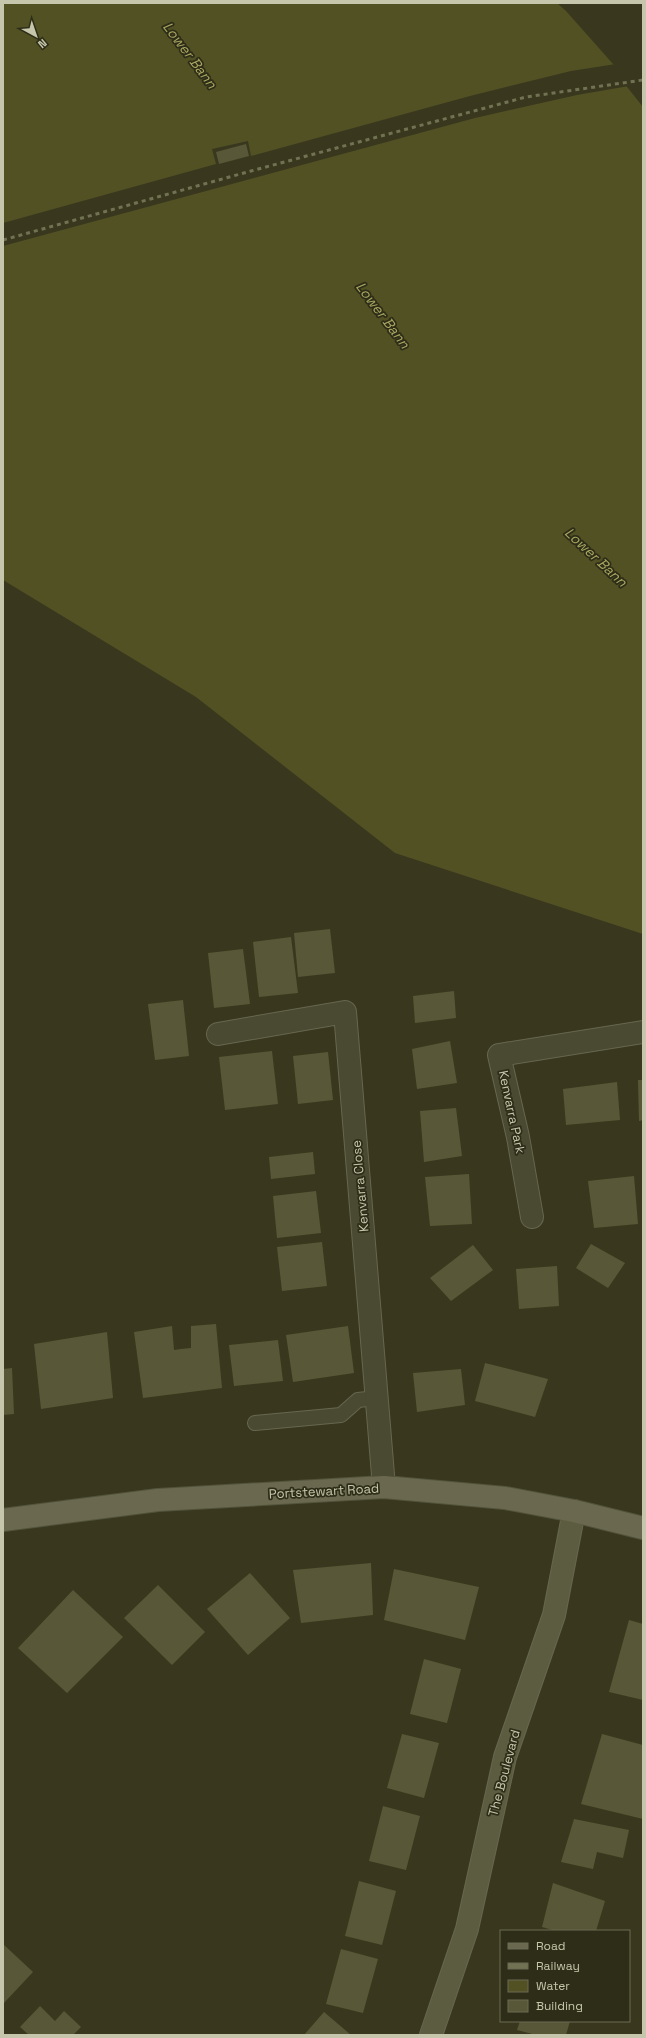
<svg xmlns="http://www.w3.org/2000/svg" width="646" height="2038" font-family="'Space Grotesk',sans-serif">
  <style>
    .water { fill: #525124 }
    .pier { fill: #39381e }
    .building { fill: #585737 }
    .lines { fill: none; stroke-linecap: round; stroke-linejoin: round }
    .lane-casing { stroke: #676750; stroke-width: 16 }
    .street-casing { stroke: #676750; stroke-width: 24 }
    .secondary-casing { stroke: #676750; stroke-width: 24 }
    .primary-casing { stroke: #53533c; stroke-width: 24 }
    .lane { stroke: #4a4932; stroke-width: 14 }
    .street { stroke: #4a4932; stroke-width: 22 }
    .secondary { stroke: #5c5d40; stroke-width: 22 }
    .primary { stroke: #6a6950; stroke-width: 22 }
    .rail { stroke: #717153; stroke-width: 3; stroke-dasharray: 4 4; stroke-linecap: butt }
    .labels { text-anchor: middle; dominant-baseline: central; stroke-width: 3.5; stroke-linejoin: round; paint-order: stroke }
    .street-label { font-size: 13px; fill: #c6c6ac; stroke: #2e2d18 }
    .water-label { font-size: 14px; font-style: italic; fill: #a9a761; stroke: #2e2d18 }
  </style>
  <rect width="100%" height="100%" fill="#39381e"/>
  <path class="water" d="M3,3H557L566,11L629,82L624,83L643,107V934L395,853L196,697L3,580Z"/>
  <path class="pier" d="M616,64L631,80V83L627,84L629,86L577,95L475,118L3,246V223L216,164L212,149L248,141L251,156L470,96L571,71Z"/>
  <g class="building">
    <path d="M246,144L249,156L219,164L216,152Z"/>
    <path d="M330,929L335,973L298,977L294,933Z"/>
    <path d="M291,937L298,993L259,997L253,942Z"/>
    <path d="M243,949L250,1004L214,1008L208,953Z"/>
    <path d="M454,991L456,1018L415,1023L413,996Z"/>
    <path d="M183,1000L189,1056L155,1060L148,1004Z"/>
    <path d="M450,1041L457,1083L417,1089L412,1049Z"/>
    <path d="M272,1051L278,1104L225,1110L219,1057Z"/>
    <path d="M328,1052L333,1100L298,1104L293,1056Z"/>
    <path d="M638,1080H643V1120L639,1121Z"/>
    <path d="M617,1082L620,1120L566,1125L563,1089Z"/>
    <path d="M456,1108L462,1156L424,1162L420,1111Z"/>
    <path d="M313,1152L315,1174L271,1179L269,1157Z"/>
    <path d="M469,1174L472,1224L430,1226L425,1177Z"/>
    <path d="M634,1176L638,1224L594,1228L588,1181Z"/>
    <path d="M316,1191L321,1233L277,1238L273,1196Z"/>
    <path d="M322,1242L327,1286L282,1291L277,1247Z"/>
    <path d="M591,1244L625,1263L608,1288L576,1268Z"/>
    <path d="M473,1245L493,1270L451,1301L430,1278Z"/>
    <path d="M557,1266L559,1306L519,1309L516,1269Z"/>
    <path d="M216,1324L222,1388L143,1398L134,1332L172,1326L174,1350L181,1349L191,1348V1326Z"/>
    <path d="M348,1326L354,1373L293,1382L286,1335Z"/>
    <path d="M107,1332L113,1398L41,1409L34,1344Z"/>
    <path d="M278,1340L283,1381L234,1386L229,1345Z"/>
    <path d="M485,1363L548,1379L535,1417L475,1401Z"/>
    <path d="M12,1368L14,1414L3,1415V1369Z"/>
    <path d="M461,1369L465,1405L417,1412L413,1373Z"/>
    <path d="M371,1563L373,1615L301,1623L293,1570Z"/>
    <path d="M394,1569L479,1587L465,1640L384,1620Z"/>
    <path d="M250,1573L290,1618L248,1655L207,1609Z"/>
    <path d="M158,1585L205,1632L172,1665L124,1618Z"/>
    <path d="M73,1590L123,1637L67,1693L18,1648Z"/>
    <path d="M629,1620L643,1624V1700L609,1692Z"/>
    <path d="M424,1659L461,1669L447,1723L410,1714Z"/>
    <path d="M402,1734L439,1743L424,1798L387,1788Z"/>
    <path d="M602,1734L643,1745V1819L581,1804Z"/>
    <path d="M383,1806L420,1816L406,1870L369,1861Z"/>
    <path d="M574,1819L629,1830L623,1858L597,1852L593,1869L561,1862Z"/>
    <path d="M359,1881L396,1891L382,1945L345,1936Z"/>
    <path d="M553,1883L605,1901L596,1931H556L542,1927Z"/>
    <path d="M3,1944L33,1972L3,2004Z"/>
    <path d="M341,1949L378,1959L363,2013L326,2004Z"/>
    <path d="M40,2006L55,2021L64,2011L81,2027L73,2035H29L20,2027Z"/>
    <path d="M324,2012L351,2035H304Z"/>
    <path d="M520,2021H570L566,2035H536L517,2030Z"/>
  </g>
  <g class="lines">
    <g class="lane-casing">
      <path id="lane" d="M255,1423L341,1415L358,1400L377,1398"/>
    </g>
    <g class="street-casing">
      <g id="street">
        <path d="M218,1034L345,1012L384,1487"/>
        <path d="M532,1217L518,1137L499,1055L643,1032"/>
      </g>
    </g>
    <g class="secondary-casing">
      <path id="secondary" d="M431,2035L467,1929L505,1757L554,1615L574,1511"/>
    </g>
    <g class="primary-casing">
      <path id="primary" d="M3,1520L158,1500L384,1487L505,1498L574,1511L643,1528"/>
    </g>
    <use href="#lane" class="lane"/>
    <use href="#street" class="street"/>
    <use href="#secondary" class="secondary"/>
    <use href="#primary" class="primary"/>
    <path class="rail" d="M3,240L251,171L526,97L643,80"/>
  </g>
  <g class="labels">
    <g class="street-label">
      <text transform="translate(512 1112) rotate(78)">Kenvarra Park</text>
      <text transform="translate(360 1186) rotate(-95)">Kenvarra Close</text>
      <text transform="translate(324 1491) rotate(-3)">Portstewart Road</text>
      <text transform="translate(504 1773) rotate(-75)">The Boulevard</text>
    </g>
    <g class="water-label">
      <text transform="translate(190 55) rotate(53)">Lower Bann</text>
      <text transform="translate(383 315) rotate(53)">Lower Bann</text>
      <text transform="translate(596 557) rotate(43)">Lower Bann</text>
    </g>
  </g>
  <rect width="646" height="2038" fill="none" stroke="#c6c6ac" stroke-width="8"/>
  <rect x="500" y="1930" width="130" height="92" fill="#2e2d18" stroke="#6b6a53"/>
  <rect x="508" y="1943" width="20" height="6" fill="#6a6950" stroke="#6b6a53"/>
  <text x="536" y="1950" font-size="12" fill="#c6c6ac">Road</text>
  <rect x="508" y="1963" width="20" height="6" fill="#717153" stroke="#6b6a53"/>
  <text x="536" y="1970" font-size="12" fill="#c6c6ac">Railway</text>
  <rect x="508" y="1980" width="20" height="12" fill="#525124" stroke="#6b6a53"/>
  <text x="536" y="1990" font-size="12" fill="#c6c6ac">Water</text>
  <rect x="508" y="2000" width="20" height="12" fill="#585737" stroke="#6b6a53"/>
  <text x="536" y="2010" font-size="12" fill="#c6c6ac">Building</text>
  <g transform="translate(36 36) rotate(140)" stroke="#2e2d18" stroke-width="3" paint-order="stroke">
  <path d="M0-3L7 15L0 10L-7 15Z" fill="#c6c6ac"/>
  <text y="-6" font-size="11" font-weight="bold" text-anchor="middle" fill="#c6c6ac">N</text>
  </g>
</svg>
